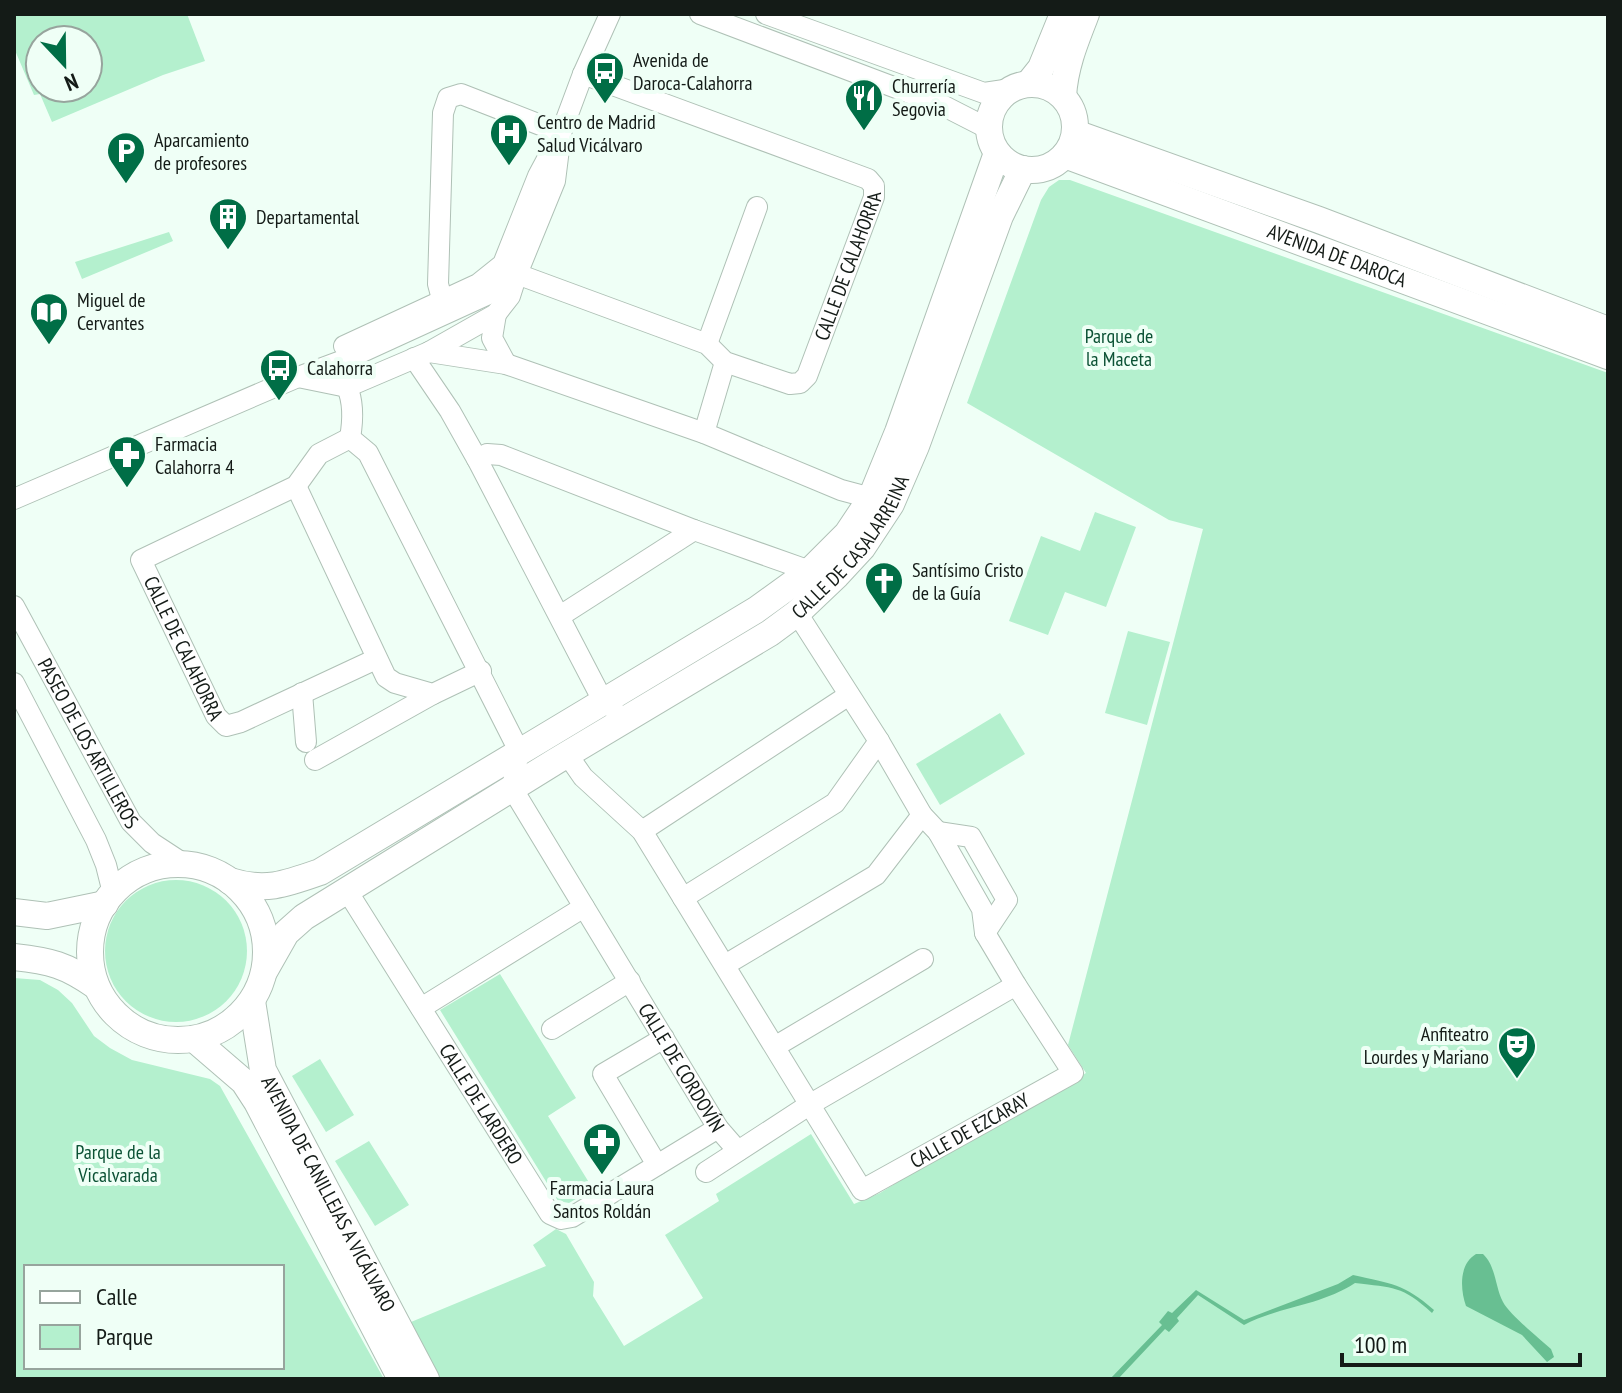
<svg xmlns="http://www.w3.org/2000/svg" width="1622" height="1393" font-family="'PT Sans Narrow',sans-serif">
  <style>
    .green { fill: #b4f0ce; fill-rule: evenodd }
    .water { fill: #68bf92 }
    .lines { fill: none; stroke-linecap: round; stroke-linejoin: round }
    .minor-casing { stroke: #afc1b6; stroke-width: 22 }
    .major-casing { stroke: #afc1b6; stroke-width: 28 }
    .minor { stroke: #fff; stroke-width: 20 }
    .major { stroke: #fff; stroke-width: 26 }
    .labels { text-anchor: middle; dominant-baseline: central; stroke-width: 8; stroke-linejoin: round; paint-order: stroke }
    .poi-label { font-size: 20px; fill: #141b17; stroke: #effff6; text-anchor: start }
    .street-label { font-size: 20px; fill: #141b17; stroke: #effff6 }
    .park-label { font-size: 20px; fill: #0c5235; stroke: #effff6 }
  </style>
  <rect width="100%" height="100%" fill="#effff6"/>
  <g class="green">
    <path d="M14,14H187L205,61L163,75L52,122L40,94L34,95L14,48ZM40,40H88V88H40Z"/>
    <path d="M1059,180H1070L1608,373V1379H440L411,1322L546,1266L533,1245L556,1229L566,1234L594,1282L593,1296L624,1346L703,1298L665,1235L719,1201L716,1194L811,1134L854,1204L880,1193L963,1142L988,1132L1086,1073L1068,1045L1203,529L1169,520L967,403L1041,200L1049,187Z"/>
    <path d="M169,232L173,241L82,279L75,262Z"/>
    <path d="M1095,512L1136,527L1106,607L1065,592L1048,635L1009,621L1041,536L1080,551Z"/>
    <path d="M1128,631L1170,642L1147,725L1105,713Z"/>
    <path d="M1000,713L1025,754L940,805L916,764Z"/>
    <circle cx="176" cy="951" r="71"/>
    <path d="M500,974L576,1098L548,1116L593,1189L569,1203L558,1201L440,1010Z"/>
    <path d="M14,978L40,980L58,990L72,1003L94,1036L110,1048L132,1060L210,1079L220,1086L384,1379H14ZM26,1267H282V1367H26Z"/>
    <path d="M320,1059L354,1115L326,1132L292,1076Z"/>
    <path d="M369,1141L409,1205L375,1226L335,1161Z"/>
  </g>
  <g class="water">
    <path d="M1476,1254H1483C1496,1266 1495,1287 1503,1302C1510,1315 1539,1338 1551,1349L1554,1357L1547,1362L1522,1335L1466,1306C1460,1289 1459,1264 1476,1254Z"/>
    <path d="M1353,1275C1392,1284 1403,1283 1434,1310L1432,1313C1402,1285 1393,1288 1355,1283C1320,1306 1280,1306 1244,1325L1198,1295L1177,1318L1179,1321L1169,1332L1165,1329L1118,1379H1110L1162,1325L1159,1322L1168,1311L1172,1313L1196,1290L1244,1320L1338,1284Z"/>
  </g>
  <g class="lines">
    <g class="minor-casing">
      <g id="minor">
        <path d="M700,14L944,106L989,129"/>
        <path d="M766,14L984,93L1011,89"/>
        <path d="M442,299L438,284L443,113L448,98L461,94L561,133"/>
        <path d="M496,314L492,338L506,364"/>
        <path d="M707,344L757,207"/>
        <path d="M344,346L478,284L503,264L538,176L561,133L583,74L610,14"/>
        <path d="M429,352L506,364L704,433L841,490L871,498"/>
        <path d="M414,358L450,411L477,459L603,701L613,708"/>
        <path id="s1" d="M298,377L347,387L429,352L496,314L510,296L517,274L707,344L725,362L790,384L800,383L807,376L874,197V186L868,179L583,74"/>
        <path d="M347,387C354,403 353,421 350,438"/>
        <path d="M704,433L725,362"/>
        <path id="s2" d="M350,438L368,453L519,751L512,788L718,1128L738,1151"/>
        <path id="s3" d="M350,438L319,454L296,486L141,560L216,716L226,726L241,722L376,659"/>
        <path d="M477,459L487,454L501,455L694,530L810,571"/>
        <path d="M296,486L386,677L395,683L433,694L481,671"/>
        <path d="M14,499L298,377L349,358L502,288L517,274L555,181L561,133"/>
        <path id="s4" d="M14,606L131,822L152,843L184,864"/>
        <path d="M560,616L694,530"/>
        <path d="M14,683L96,840L106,865L113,893"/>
        <path d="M302,693L306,742"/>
        <path id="s5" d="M567,754L583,777L642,831L862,1190L1073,1073L1016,985L985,933L982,909L938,832L922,815L879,741L797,613"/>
        <path d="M315,760L433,694"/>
        <path d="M642,831L849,695"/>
        <path d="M938,832L971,837L1007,900L985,933"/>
        <path id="s6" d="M346,889L550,1214L561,1219L572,1217L718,1128"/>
        <path d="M683,898L835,803L879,741"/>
        <path d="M725,965L876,875L922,815"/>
        <path d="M421,1008L584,907"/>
        <path d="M552,1029L630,981"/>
        <path d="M776,1046L923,959"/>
        <path d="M657,1165L603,1074L664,1038"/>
        <path d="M706,1172L809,1105L1016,985"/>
      </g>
    </g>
    <g class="major-casing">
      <g id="major">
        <path d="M1029,83L1041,68L1063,14"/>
        <circle cx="1032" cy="127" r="43"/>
        <path d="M1063,96C1065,66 1075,42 1086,14"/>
        <path d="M1075,133L1319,220L1608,330"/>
        <path id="s7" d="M1065,155L1608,356"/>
        <circle cx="178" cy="952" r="88"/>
        <path d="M230,881C265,892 286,884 320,872L756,610L810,571L847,534L871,498L898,432L997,153"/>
        <path d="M14,912L47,916L105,904"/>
        <path d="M14,957C51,961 66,965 96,986"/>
        <path id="s8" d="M265,970L286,933L304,917L556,761L770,633L797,613L837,575L862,548L891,504L916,446L1000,216L1023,169"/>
        <path id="s9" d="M252,1001L263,1070L426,1379"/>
        <path d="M194,1039L244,1082L257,1102L401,1379"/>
      </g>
    </g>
    <use href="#minor" class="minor"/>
    <use href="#major" class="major"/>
  </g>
  <defs>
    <g id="bus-pin" transform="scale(2)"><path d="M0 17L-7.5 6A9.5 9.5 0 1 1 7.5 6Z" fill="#006e46" stroke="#effff6"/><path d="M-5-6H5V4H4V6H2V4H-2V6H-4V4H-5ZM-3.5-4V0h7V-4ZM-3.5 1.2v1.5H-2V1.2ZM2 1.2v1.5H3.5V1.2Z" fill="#fff"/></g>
    <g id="restaurant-pin" transform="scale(2)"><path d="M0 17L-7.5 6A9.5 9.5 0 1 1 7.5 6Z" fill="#006e46" stroke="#effff6"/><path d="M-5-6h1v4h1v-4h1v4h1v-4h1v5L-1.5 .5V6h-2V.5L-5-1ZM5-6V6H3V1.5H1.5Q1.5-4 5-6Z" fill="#fff"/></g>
    <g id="hospital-pin" transform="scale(2)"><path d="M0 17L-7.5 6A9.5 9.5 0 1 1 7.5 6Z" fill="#006e46" stroke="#effff6"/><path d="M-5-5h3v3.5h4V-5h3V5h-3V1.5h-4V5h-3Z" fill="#fff"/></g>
    <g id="parking-pin" transform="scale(2)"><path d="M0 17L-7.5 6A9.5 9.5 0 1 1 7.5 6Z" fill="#006e46" stroke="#effff6"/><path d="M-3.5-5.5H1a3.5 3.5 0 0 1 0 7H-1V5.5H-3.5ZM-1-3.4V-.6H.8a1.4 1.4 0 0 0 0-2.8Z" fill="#fff"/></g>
    <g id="building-pin" transform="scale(2)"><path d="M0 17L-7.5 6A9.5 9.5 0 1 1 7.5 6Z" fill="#006e46" stroke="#effff6"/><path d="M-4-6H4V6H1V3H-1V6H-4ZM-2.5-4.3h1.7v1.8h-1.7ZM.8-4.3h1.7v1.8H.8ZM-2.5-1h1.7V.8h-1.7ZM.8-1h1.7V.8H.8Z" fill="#fff"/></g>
    <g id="library-pin" transform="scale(2)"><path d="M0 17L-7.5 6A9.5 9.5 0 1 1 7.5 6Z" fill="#006e46" stroke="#effff6"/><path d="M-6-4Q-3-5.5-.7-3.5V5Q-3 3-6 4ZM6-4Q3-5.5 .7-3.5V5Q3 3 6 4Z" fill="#fff"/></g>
    <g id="pharmacy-pin" transform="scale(2)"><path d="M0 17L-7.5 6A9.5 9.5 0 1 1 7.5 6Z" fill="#006e46" stroke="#effff6"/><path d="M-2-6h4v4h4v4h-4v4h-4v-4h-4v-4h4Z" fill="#fff"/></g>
    <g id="church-pin" transform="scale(2)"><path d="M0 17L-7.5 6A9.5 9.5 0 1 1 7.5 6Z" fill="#006e46" stroke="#effff6"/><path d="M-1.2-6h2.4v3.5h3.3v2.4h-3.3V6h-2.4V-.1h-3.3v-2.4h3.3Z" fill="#fff"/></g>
    <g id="theatre-pin" transform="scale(2)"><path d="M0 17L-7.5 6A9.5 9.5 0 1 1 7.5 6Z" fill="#006e46" stroke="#effff6"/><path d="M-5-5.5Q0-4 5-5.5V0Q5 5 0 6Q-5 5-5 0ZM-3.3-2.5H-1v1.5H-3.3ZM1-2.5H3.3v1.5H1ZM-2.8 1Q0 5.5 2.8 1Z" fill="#fff"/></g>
  </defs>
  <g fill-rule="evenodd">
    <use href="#bus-pin" x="605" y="71"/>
    <use href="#restaurant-pin" x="864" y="98"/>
    <use href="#hospital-pin" x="509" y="133"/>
    <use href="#parking-pin" x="126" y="151"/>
    <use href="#building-pin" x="228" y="217"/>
    <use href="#library-pin" x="49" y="312"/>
    <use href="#bus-pin" x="279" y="368"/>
    <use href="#pharmacy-pin" x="127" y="455"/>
    <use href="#church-pin" x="884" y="581"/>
    <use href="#theatre-pin" x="1517" y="1046"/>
    <use href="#pharmacy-pin" x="602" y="1142"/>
  </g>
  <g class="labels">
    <g class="poi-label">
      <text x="633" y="60">Avenida de<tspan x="633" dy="23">Daroca-Calahorra</tspan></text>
      <text x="892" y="86">Churrería<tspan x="892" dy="23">Segovia</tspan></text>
      <text x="537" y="122">Centro de Madrid<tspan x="537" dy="23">Salud Vicálvaro</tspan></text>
      <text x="154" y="140">Aparcamiento<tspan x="154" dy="23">de profesores</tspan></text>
      <text x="256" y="217">Departamental</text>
      <text x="77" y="300">Miguel de<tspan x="77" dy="23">Cervantes</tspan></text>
      <text x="307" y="368">Calahorra</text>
      <text x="155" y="444">Farmacia<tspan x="155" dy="23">Calahorra 4</tspan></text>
      <text x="912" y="570">Santísimo Cristo<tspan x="912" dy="23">de la Guía</tspan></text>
      <text x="1489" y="1034" text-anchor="end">Anfiteatro<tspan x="1489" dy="23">Lourdes y Mariano</tspan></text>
      <text x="602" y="1188" text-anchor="middle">Farmacia Laura<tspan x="602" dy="23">Santos Roldán</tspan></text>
    </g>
    <g class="street-label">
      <text stroke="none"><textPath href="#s7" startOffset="290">AVENIDA DE DAROCA</textPath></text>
      <text stroke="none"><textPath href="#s1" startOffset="696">CALLE DE CALAHORRA</textPath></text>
      <text stroke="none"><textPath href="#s8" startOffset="732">CALLE DE CASALARREINA</textPath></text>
      <text stroke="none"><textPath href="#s3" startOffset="344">CALLE DE CALAHORRA</textPath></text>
      <text stroke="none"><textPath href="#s4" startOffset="156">PASEO DE LOS ARTILLEROS</textPath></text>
      <text stroke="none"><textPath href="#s2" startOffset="722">CALLE DE CORDOVÍN</textPath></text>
      <text stroke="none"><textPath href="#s6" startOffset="254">CALLE DE LARDERO</textPath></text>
      <text stroke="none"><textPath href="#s5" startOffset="652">CALLE DE EZCARAY</textPath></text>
      <text stroke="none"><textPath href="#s9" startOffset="210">AVENIDA DE CANILLEJAS A VICÁLVARO</textPath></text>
    </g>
    <g class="park-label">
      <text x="1119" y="336">Parque de<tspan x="1119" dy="23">la Maceta</tspan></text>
      <text x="118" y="1152">Parque de la<tspan x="118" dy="23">Vicalvarada</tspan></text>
    </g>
  </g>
  <rect width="1622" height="1393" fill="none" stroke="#141b17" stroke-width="32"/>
  <rect x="24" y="1265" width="260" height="104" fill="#effff6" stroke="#97a49d" stroke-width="2"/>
  <rect x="40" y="1291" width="40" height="12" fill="#ffffff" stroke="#97a49d" stroke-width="2"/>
  <text x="96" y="1305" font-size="24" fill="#141b17">Calle</text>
  <rect x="40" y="1325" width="40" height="24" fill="#b4f0ce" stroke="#97a49d" stroke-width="2"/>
  <text x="96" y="1345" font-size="24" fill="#141b17">Parque</text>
  <g transform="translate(64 64) rotate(158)"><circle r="38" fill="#effff6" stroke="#97a49d" stroke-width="2"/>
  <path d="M0-6L14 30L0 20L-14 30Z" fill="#006e46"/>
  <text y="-12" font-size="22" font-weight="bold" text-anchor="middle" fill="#141b17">N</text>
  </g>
  <path d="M1342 1353v12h238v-12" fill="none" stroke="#141b17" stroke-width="4"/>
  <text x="1354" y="1353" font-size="24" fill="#141b17" stroke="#effff6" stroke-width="6" paint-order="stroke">100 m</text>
</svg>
